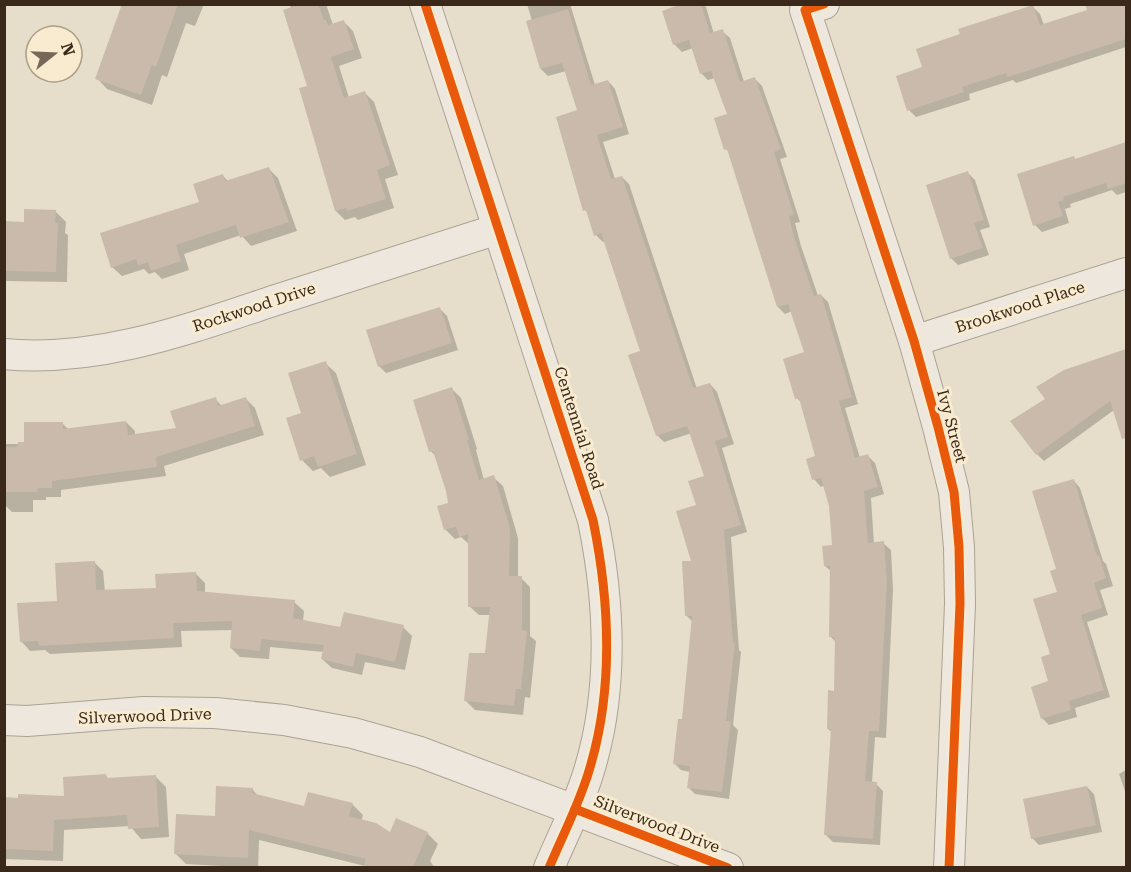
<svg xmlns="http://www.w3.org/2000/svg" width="1131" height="872" font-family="'Roboto Serif',serif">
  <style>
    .shadow { fill: #0003 }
    .building { fill: #cabaab }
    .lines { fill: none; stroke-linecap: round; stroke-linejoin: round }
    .minor-casing { stroke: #aba294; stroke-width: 32 }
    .minor { stroke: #ede7dd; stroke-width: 30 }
    .cycleway-casing { stroke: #f8ebcf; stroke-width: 13 }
    .cycleway { stroke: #e8590c; stroke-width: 9 }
    .labels { text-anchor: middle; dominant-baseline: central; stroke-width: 6; stroke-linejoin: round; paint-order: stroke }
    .street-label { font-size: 16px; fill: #3a291b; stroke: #f8ebcf }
  </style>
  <rect width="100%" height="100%" fill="#e6ddca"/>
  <g class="shadow">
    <path d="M132,4H204L195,26L186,23L167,77L162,75L152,105L107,89L97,78Z"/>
    <path d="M290,4H326L333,25L344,22L353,31L362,58L339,66L349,98L365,93L374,102L398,175L385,179L394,208L358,220L355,217L345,220L336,211Z"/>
    <path d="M527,4H570L595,85L608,81L615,89L629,134L603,142L615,179L622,177L629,184L697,389L710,384L717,392L734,444L722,448L747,532L731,537L739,650L741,652L733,725L738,730L729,799L695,794L688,787L690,772L681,770L674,763L683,721L693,622L687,616L698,506L706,477L692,433L664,442L657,435L642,352L605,241L603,242L596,235L589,214L585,210L579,111L566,71L548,76L541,69L528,22L532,21Z"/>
    <path d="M686,4H703L706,7L714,34L722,31L730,38L744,82L755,79L762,86L787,157L780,159L800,222L795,223L801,246L818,296L821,295L828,302L858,404L845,408L860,458L868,456L875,463L884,494L871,498L874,544L883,543L891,550L893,590L886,738L875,737L872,783L876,784L883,791L880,845L833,842L826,835L832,732L828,729L836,692V642L830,636L832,572L825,566L834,546L831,506L825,485L821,487L814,479L817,457L802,403L797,398L806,353L792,311L785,314L778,307L730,153L726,149L728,115L715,78L708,80L701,73L693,48L682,52L675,45L664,12Z"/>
    <path d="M1087,4H1126V47L1016,83L1013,80L969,94L970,100L916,117L909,110L924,68L962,35L1033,7L1040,14L1044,25L1089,11Z"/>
    <path d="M1126,144V192L1117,195L1112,190L1070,204L1071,207L1065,209L1069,223L1042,232L1035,225L1074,158L1076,160Z"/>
    <path d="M269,169L278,178L297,231L251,246L241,235L184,254L189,270L162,279L155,272L149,274L144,269L122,276L112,267L201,203L223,176L229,182Z"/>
    <path d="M968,173L975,180L990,227L980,230L989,255L958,265L951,258Z"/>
    <path d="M55,211L66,222L65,233L68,235L67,282L5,281L4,222L25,223Z"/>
    <path d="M439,308L447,316L458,350L386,373L379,366Z"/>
    <path d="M1126,351V419L1122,420L1114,410L1044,461L1037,454L1047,399L1065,371Z"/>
    <path d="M325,363L336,373L366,465L330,477L321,468L313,471L302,460L303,414Z"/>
    <path d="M452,389L461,398L477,449L476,450L484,480L493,477L503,486L518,538V578H521L530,587V636L536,641L530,698L525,697L523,715L475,710L466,701L486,655L490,615H479L469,606L470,545L461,537L455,539L445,529L449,504L447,491L437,458L431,451Z"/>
    <path d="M215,399L222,406L246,399L255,408L264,435L164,466L166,476L61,490V497H46V500H33V512H12L4,504V444H26L63,424L69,430L126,422L135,431V435L178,430Z"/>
    <path d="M1073,480L1080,488L1103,561L1106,564L1113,586L1100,590L1108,615L1087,622L1110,697L1075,708L1077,717L1049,725L1042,718L1050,682L1059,592L1058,570Z"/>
    <path d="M94,562L103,571L105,592L158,589L196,574L205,583V593L294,602L304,611L303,621L341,629L403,627L412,636L405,670L365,662L362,675L332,668L322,659L324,652L270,647L269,659L240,657L231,648L233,630L181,631L182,647L50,654L45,650L30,651L21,641Z"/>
    <path d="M1126,770V794L1119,774Z"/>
    <path d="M106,776L109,779L155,776L166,787L169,837L141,839L130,826L64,830L63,861L4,859V799L66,797Z"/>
    <path d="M1087,787L1094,794L1102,832L1039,845L1032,838Z"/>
    <path d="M252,789L258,796L305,808L352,804L363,815L361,821L391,834L427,833L438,844L430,861L435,868H365V866L259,840L258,868L186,864L175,853Z"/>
  </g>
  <g class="building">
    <path d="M122,4H178L156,67L152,65L141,95L95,79Z"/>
    <path d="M301,4H318L324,20H326L328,25L344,20L354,49L331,57L344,98L365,91L390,165L377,170L386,199L347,211L346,208L335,211L299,88L307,86L283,10Z"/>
    <path d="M681,4H701L710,33L723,29L740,82L755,77L781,149L774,152L794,215L789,216L794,237L814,296L821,294L852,397L839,401L855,458L868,454L878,487L864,491L868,543L884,541L887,582L879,731H869L865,781L877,782L873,839L824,835L831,729H827L828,690L834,691L835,637H829L830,566H824L822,546L832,545L829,506L821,478L812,480L806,459L815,456L799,398L795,399L783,359L804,352L788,304L777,307L727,149L724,150L714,118L727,114L711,71L700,74L689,40L673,45L662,11Z"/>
    <path d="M1085,4H1124L1126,14V39L1008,77L1006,73L962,87L964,92L907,111L896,76L922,67L916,49L960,34L958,29L1033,5L1040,25L1087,10Z"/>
    <path d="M568,9L591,85L608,80L623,127L597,135L611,179L622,176L693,388L710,383L728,437L715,441L741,525L724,530L733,643H735L726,721H731L722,792L687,788L690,766L673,764L678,719H682L692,616H685L682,561H691L676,511L696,505L688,481L704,476L687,426L656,436L628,355L640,351L601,233L594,236L586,210L583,211L556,117L577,110L562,63L540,69L526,21Z"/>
    <path d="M1126,142V183L1108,189L1106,183L1063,197L1064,200L1058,202L1063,216L1033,226L1017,174L1074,156L1075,159Z"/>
    <path d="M269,167L289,222L240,238L236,225L176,245L181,261L151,271L148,262L138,266L136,259L111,268L100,233L199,202L193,184L223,174L225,181Z"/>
    <path d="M968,171L984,220L974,223L983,248L950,259L926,185Z"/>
    <path d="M24,209L56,210L55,223H58L56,272L4,271V221L24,222Z"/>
    <path d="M440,307L452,343L378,367L366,330Z"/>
    <path d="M1126,349V438L1122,439L1110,401L1036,455L1010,421L1045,399L1036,387L1064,370Z"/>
    <path d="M326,361L357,454L318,467L314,456L300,461L286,418L301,413L288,373Z"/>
    <path d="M452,387L469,440H467L479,480L494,475L510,528L509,576H522V630L527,631L521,689H516L514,706L464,701L469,653H485L490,607H468V534L459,537L456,527L444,530L437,506L448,503L446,491L433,451L429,452L413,400Z"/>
    <path d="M216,397L218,406L246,397L255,426L156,457L157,467L52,481V488H38L37,492H4V447H17L18,442H24V422H63V429L126,421L128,435L176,428L170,411Z"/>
    <path d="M1074,479L1097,556L1099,555L1106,578L1094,583L1102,608L1081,615L1104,690L1069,701L1071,710L1041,719L1031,687L1048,681L1041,657L1050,654L1033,599L1057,592L1050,571L1056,569L1032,491Z"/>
    <path d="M95,561L96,590L156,588L155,574L196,572L197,591L295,600L293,618L340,627L344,612L404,625L395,662L356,653L353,667L321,659L324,645L261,639L260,651L230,648L232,621L173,623L174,638L39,646L38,641L20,642L17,603L57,601L55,563Z"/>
    <path d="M106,774L107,778L156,775L159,827L128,829L127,815L54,820L53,851L4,849V797L18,798V794L64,796L63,777Z"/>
    <path d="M216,786L253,788L252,793L304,806L308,792L353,803L349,816L376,823L390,832L396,818L428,832L413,867H363L366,859L249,830L248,858L174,854L176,814L215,816Z"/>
    <path d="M1087,786L1096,825L1031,839L1023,799Z"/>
  </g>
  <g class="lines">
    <g class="minor-casing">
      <g id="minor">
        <path d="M425,4L593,520C610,603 614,692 588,774C578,806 562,837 549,868"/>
        <path d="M824,4L805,10L914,341L938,427L954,492L959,547L960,604L949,868"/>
        <path d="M914,341L1126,273"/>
        <path d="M4,354C98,363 189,329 276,300C350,277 424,253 498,229"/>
        <path d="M4,720L27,721L144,712L215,713L284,720L353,733L420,752L728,868"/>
      </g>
    </g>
    <use href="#minor" class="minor"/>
    <g class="cycleway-casing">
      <g id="cycleway">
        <path d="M425,4L593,520C610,603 614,692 588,774C578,806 562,837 549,868"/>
        <path d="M824,4L805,10L914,341L938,427L954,492L959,547L960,604L949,868"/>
        <path d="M575,809L728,868"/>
      </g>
    </g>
    <use href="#cycleway" class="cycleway"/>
  </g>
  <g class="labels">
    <g class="street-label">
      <text transform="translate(254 307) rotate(-18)">Rockwood Drive</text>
      <text transform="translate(1020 307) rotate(-18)">Brookwood Place</text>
      <text transform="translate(952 426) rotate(75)">Ivy Street</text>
      <text transform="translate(579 428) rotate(72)">Centennial Road</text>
      <text transform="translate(145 716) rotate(-2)">Silverwood Drive</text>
      <text transform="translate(657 824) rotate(21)">Silverwood Drive</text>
    </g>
  </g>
  <rect width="1131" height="872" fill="none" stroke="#3a291b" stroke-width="12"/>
  <g transform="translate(54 54) rotate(72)"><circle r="28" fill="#f8ebcf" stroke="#ac9d87" stroke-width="1.5"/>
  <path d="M0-4.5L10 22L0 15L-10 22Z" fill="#766858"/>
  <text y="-9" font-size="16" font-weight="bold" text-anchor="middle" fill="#3a291b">N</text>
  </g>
</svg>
